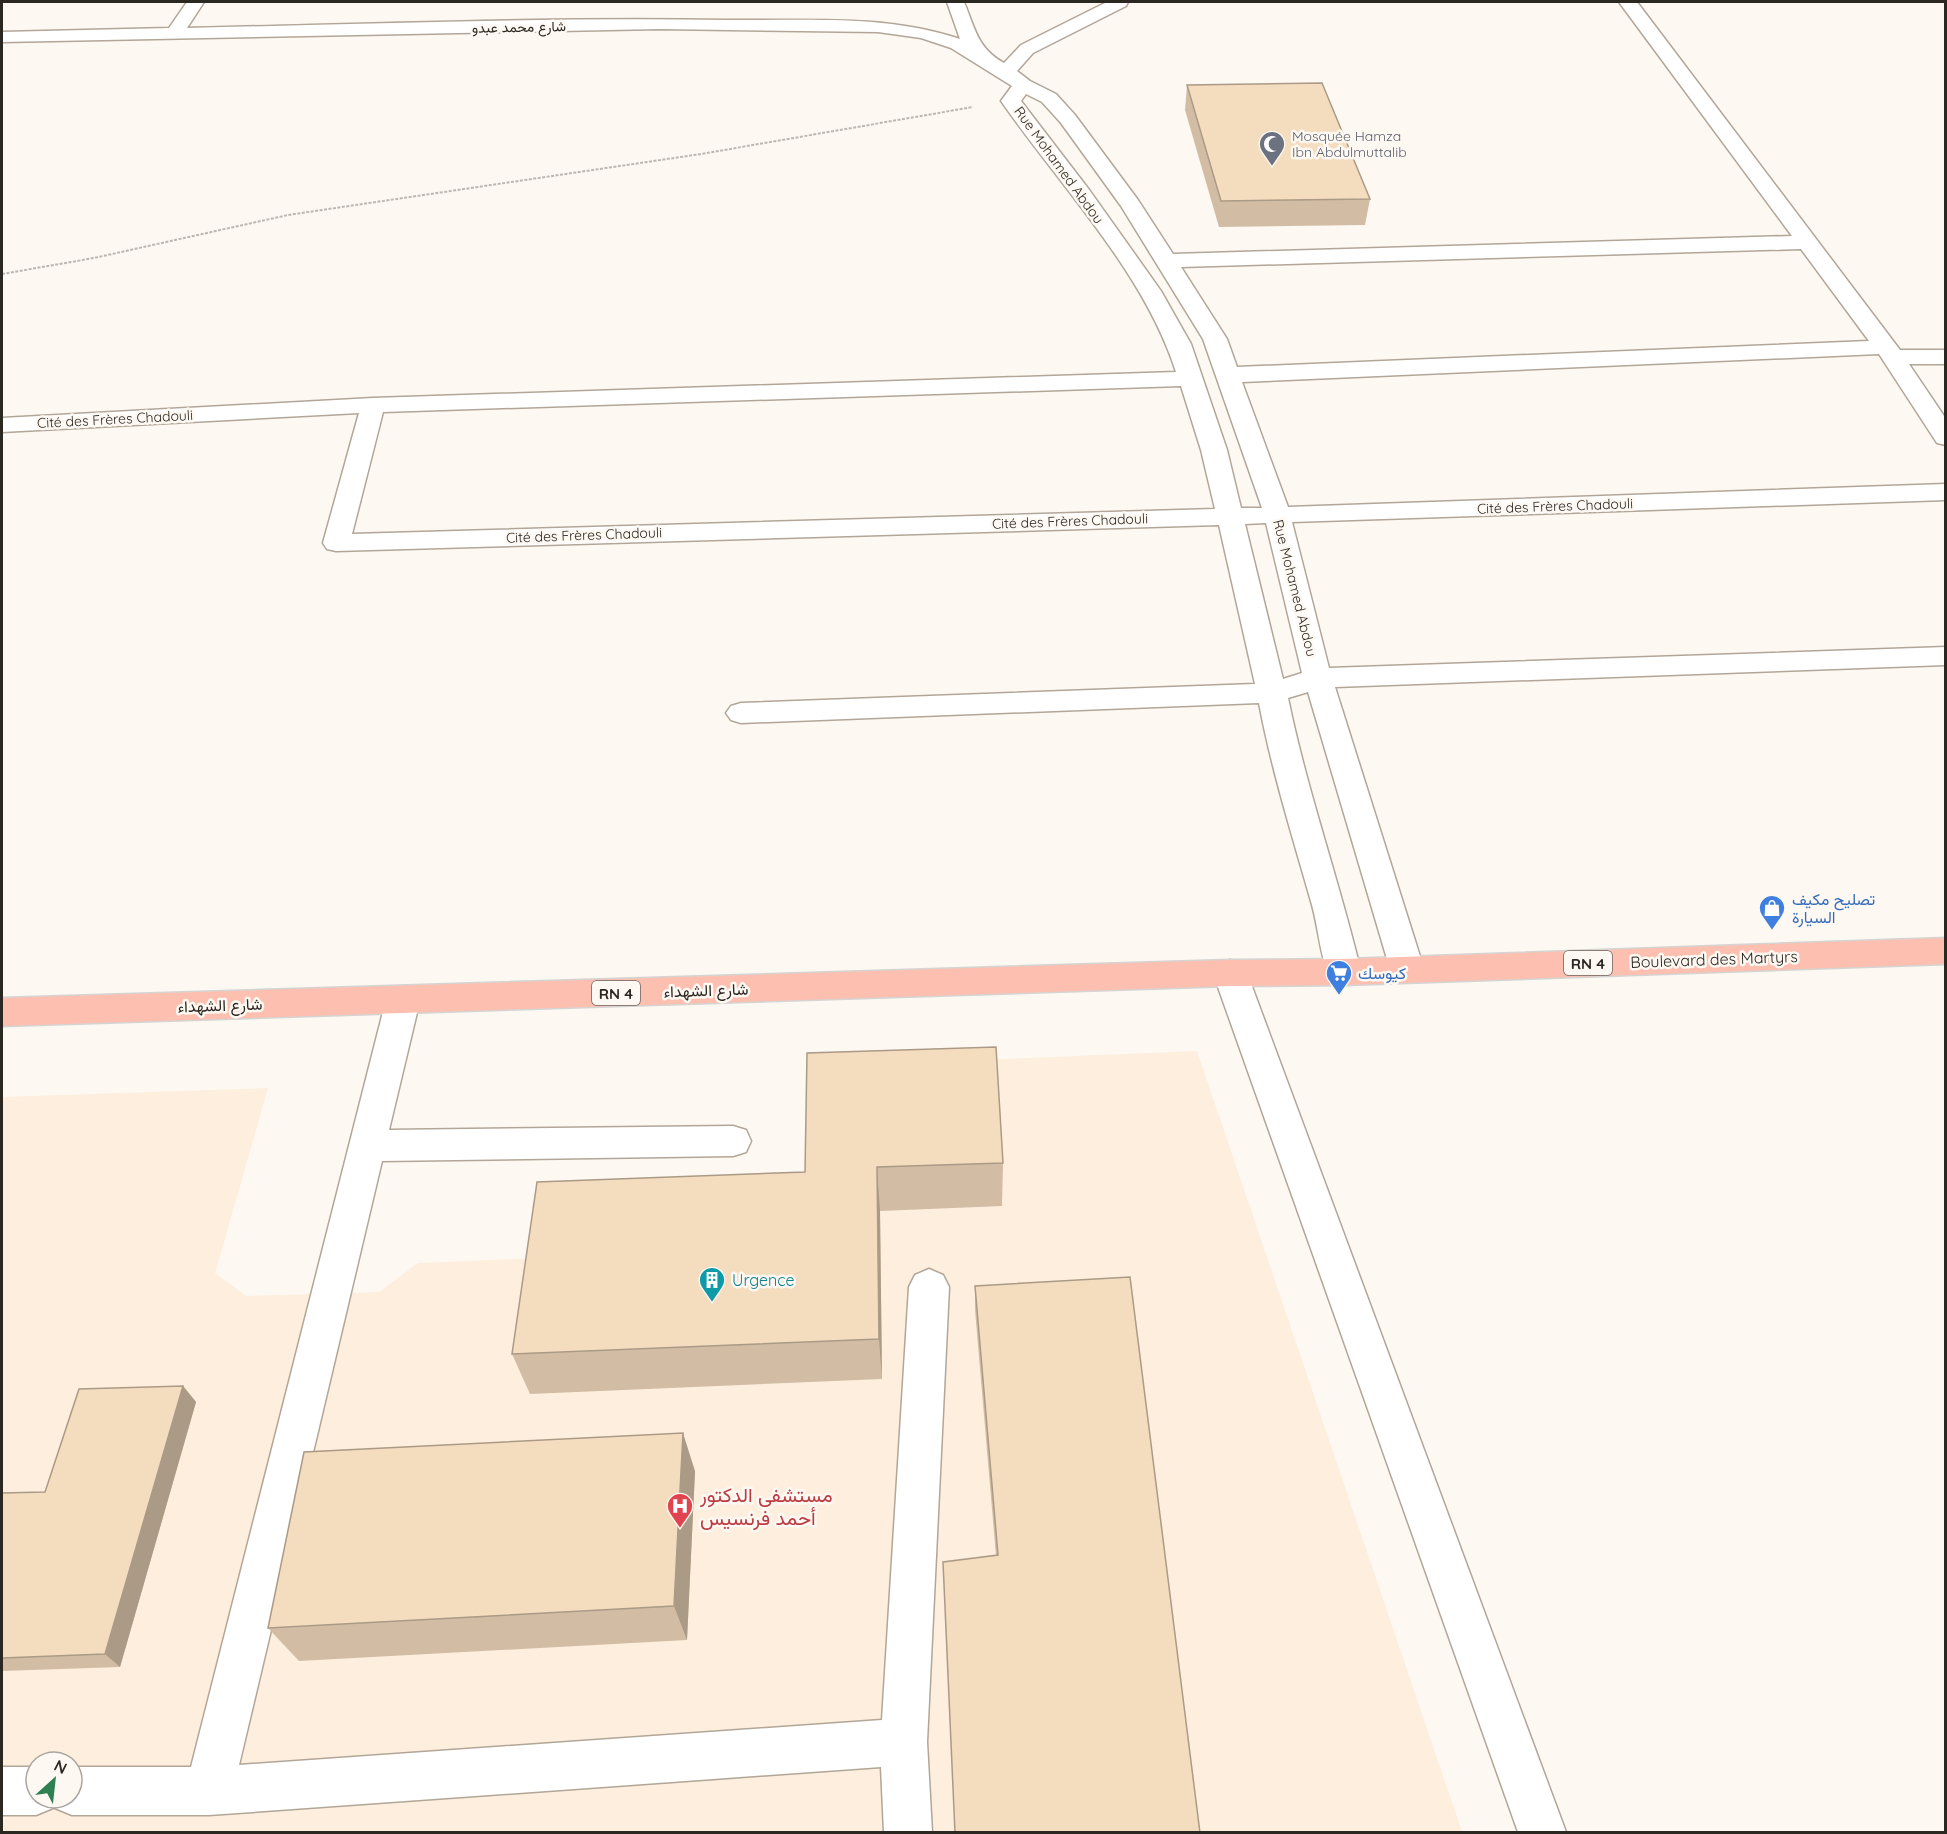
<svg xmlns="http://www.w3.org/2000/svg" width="1947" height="1834" font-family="Quicksand,Vazirmatn,sans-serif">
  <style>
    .built { fill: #fdeedd; fill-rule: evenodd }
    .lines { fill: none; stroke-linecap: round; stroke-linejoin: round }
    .minor-casing { stroke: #b2a698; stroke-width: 3 }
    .major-casing { stroke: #d5d4d3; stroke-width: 3 }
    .path { stroke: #bbb7b1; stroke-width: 2; stroke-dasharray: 3 1.5; stroke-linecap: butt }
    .minor { fill: #fff; fill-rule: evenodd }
    .major { fill: #fdbfaf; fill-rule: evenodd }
    .wall { fill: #d2bda4 }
    .shaded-wall { fill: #ab9a86 }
    .building { fill: #f4dcbf; stroke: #ab9a86; stroke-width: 1.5 }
    .labels { text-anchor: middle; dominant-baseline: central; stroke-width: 5; stroke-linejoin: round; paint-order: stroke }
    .far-street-label { font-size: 14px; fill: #2b2721; stroke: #fdf8f2 }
    .far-worship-label { font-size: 14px; fill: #5b616d; stroke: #fdf8f2; text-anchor: start }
    .shield { fill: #fdf8f2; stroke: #6a6660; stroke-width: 1.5 }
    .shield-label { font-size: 15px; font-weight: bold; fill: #2b2721 }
    .shop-label { font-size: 16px; fill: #366cbe; stroke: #fdf8f2; text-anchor: start }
    .street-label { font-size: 16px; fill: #2b2721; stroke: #fdf8f2 }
    .culture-label { font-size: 16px; fill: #0d838f; stroke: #fdf8f2; text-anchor: start }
    .near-health-label { font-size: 20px; fill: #be3a42; stroke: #fdf8f2; text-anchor: start }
  </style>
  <rect width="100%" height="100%" fill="#fdf8f2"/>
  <path class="built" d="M1197,1051L1462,1832H2V1097L268,1088L215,1273L246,1296L379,1292L418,1263L541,1258L805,1208L810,1067ZM36,1762H72V1798H36Z"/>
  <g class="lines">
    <g class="minor-casing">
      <g id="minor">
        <path d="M187,2H204L187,28C367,24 547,17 726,20C804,21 885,14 960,39L947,2H964C975,28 977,48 1004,63L1021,45L1107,2H1128L1126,6L1033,53L1017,71L1030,81L1056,94L1075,115L1138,200L1173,254L1792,236L1619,2H1637L1900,350H1946V364H1909L1946,419V445L1937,443L1879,354L1242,382L1288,507L1946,484V500L1292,522L1329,668L1946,647V665L1335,687L1424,969L1419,978L1407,982L1395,978L1390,969L1308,692L1288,698C1307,791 1339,880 1361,972L1356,981L1344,985L1332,981C1320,959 1319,930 1312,905C1293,838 1272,772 1259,703L741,723L731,720L726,713L731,706L741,703L1255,684L1219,525L336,551L327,549L323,543L359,413L2,432V418L373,398L1176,372C1144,272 1061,187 1001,101L1012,86L951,48L921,38L878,32L660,29L2,42V32L169,28ZM1026,94L1042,102L1061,123L1121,206L1203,339L1262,508H1241L1227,450L1191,344L1161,291L1090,191L1021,101ZM1801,249L1869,341L1237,367L1227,339L1181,267ZM1181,386L1201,450L1215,509L352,534L383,412ZM1266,523L1302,673L1283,679L1245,524Z"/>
        <path d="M1230,960L1242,964L1247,973L1566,1832H1518L1213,973L1218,964Z"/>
        <path d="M403,986L415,990L420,1000L389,1130L733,1126L746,1130L751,1141L746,1152L733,1156L382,1161L239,1765L882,1720L909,1287L915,1275L929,1269L943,1275L949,1287L927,1742L932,1832H884L881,1767L209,1815H72L55,1808L54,1805L53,1808L36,1815H2V1767H36V1798H72V1767H191L386,1000L391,990Z"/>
      </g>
    </g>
    <g class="major-casing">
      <path id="major" d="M1946,938V964L1344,985L1230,986L2,1026V998L1230,960L1344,959Z"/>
    </g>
    <path class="path" d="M2,274L94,258L288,215L701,154L973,107"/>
    <use href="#minor" class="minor"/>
    <use href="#major" class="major"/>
  </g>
  <g class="wall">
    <path d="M1187,85L1370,199L1365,225L1219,227L1185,110Z"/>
    <path d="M996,1047L1003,1163L1002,1206L880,1211L882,1379L530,1394L512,1354L805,1172Z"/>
    <path d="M975,1286L1200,1833L996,1556L975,1310Z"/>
    <path d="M183,1386L196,1402L120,1667L2,1671V1493L45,1492Z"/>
    <path d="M695,1471L687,1640L299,1661L268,1628Z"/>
  </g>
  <g class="shaded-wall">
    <path d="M877,1167L880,1211L882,1379L879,1339Z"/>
    <path d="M183,1386L196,1402L120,1667L105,1654Z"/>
    <path d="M683,1433L695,1471L687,1640L674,1606Z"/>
  </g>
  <g class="building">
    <path d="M1322,83L1370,199L1221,201L1187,85Z"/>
    <path d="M996,1047L1003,1163L877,1167L879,1339L512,1354L537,1182L805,1172L807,1053Z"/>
    <path d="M1130,1277L1200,1833H955L943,1562L998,1555L975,1286Z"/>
    <path d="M183,1386L105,1654L2,1658V1493L45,1492L79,1389Z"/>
    <path d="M683,1433L674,1606L268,1628L304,1452Z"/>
  </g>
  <defs>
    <g id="mosque-pin" transform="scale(1.35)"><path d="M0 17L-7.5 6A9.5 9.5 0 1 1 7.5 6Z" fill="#6b7280" stroke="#fdf8f2"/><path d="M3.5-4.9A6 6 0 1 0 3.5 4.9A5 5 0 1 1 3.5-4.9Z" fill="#fff"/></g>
    <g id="shop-pin" transform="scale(1.35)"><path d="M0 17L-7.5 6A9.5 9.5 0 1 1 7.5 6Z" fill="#3f7fe0" stroke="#fdf8f2"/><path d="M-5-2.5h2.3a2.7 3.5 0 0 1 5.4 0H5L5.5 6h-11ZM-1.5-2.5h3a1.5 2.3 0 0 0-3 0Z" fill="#fff"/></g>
    <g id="supermarket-pin" transform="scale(1.35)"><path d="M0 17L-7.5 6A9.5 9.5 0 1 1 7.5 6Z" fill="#3f7fe0" stroke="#fdf8f2"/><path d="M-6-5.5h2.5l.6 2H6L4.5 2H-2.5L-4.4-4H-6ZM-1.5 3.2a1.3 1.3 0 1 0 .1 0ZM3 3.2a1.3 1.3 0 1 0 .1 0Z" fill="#fff"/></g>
    <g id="building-pin" transform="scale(1.35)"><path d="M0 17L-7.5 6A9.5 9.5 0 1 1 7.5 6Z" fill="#0f9aa8" stroke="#fdf8f2"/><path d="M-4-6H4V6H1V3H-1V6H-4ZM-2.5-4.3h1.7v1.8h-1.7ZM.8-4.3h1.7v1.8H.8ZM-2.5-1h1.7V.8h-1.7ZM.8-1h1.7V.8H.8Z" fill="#fff"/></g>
    <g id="hospital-pin" transform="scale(1.35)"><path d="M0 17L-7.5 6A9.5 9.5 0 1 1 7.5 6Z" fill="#e0444e" stroke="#fdf8f2"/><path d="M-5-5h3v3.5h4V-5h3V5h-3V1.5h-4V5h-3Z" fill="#fff"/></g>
  </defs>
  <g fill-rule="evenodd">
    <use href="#mosque-pin" x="1272" y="144"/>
    <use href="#shop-pin" x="1772" y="908"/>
    <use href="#supermarket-pin" x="1339" y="973"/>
    <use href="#building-pin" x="712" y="1280"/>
    <use href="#hospital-pin" x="680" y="1506"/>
  </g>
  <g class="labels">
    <g class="far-street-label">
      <text transform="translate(519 27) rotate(-1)">شارع محمد عبدو</text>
      <text transform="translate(1059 165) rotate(54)">Rue Mohamed Abdou</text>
      <text transform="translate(115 419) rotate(-3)">Cité des Frères Chadouli</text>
      <text transform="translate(1555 506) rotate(-2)">Cité des Frères Chadouli</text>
      <text transform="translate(1070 521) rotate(-2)">Cité des Frères Chadouli</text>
      <text transform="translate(584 535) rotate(-2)">Cité des Frères Chadouli</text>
      <text transform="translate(1295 588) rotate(76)">Rue Mohamed Abdou</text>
    </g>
    <g class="far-worship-label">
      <text x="1292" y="136">Mosquée Hamza<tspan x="1292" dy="16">Ibn Abdulmuttalib</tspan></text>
    </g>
    <g class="shield">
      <rect x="1564" y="951" width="48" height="24" rx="4.5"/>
      <rect x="592" y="981" width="48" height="24" rx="4.5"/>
    </g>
    <g class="shield-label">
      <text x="1588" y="963">RN 4</text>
      <text x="616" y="993">RN 4</text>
    </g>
    <g class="shop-label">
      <text x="1792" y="899">تصليح مكيف<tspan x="1792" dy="18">السيارة</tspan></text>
      <text x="1358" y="973">كيوسك</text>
    </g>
    <g class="street-label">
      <text transform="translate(1714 959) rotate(-2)">Boulevard des Martyrs</text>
      <text transform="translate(706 990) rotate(-2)">شارع الشهداء</text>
      <text transform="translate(220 1005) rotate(-2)">شارع الشهداء</text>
    </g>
    <g class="culture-label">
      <text x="732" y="1280">Urgence</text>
    </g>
    <g class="near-health-label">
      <text x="700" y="1494">مستشفى الدكتور<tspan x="700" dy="23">أحمد فرنسيس</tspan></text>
    </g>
  </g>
  <rect width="1947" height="1834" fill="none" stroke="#2b2721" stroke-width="6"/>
  <g transform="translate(54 1780) rotate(27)"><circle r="28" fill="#fdf8f2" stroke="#a9a49e" stroke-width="1.5"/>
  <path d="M0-4.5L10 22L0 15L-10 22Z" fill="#2e8052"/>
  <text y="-9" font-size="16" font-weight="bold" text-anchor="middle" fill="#2b2721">N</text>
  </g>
</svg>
